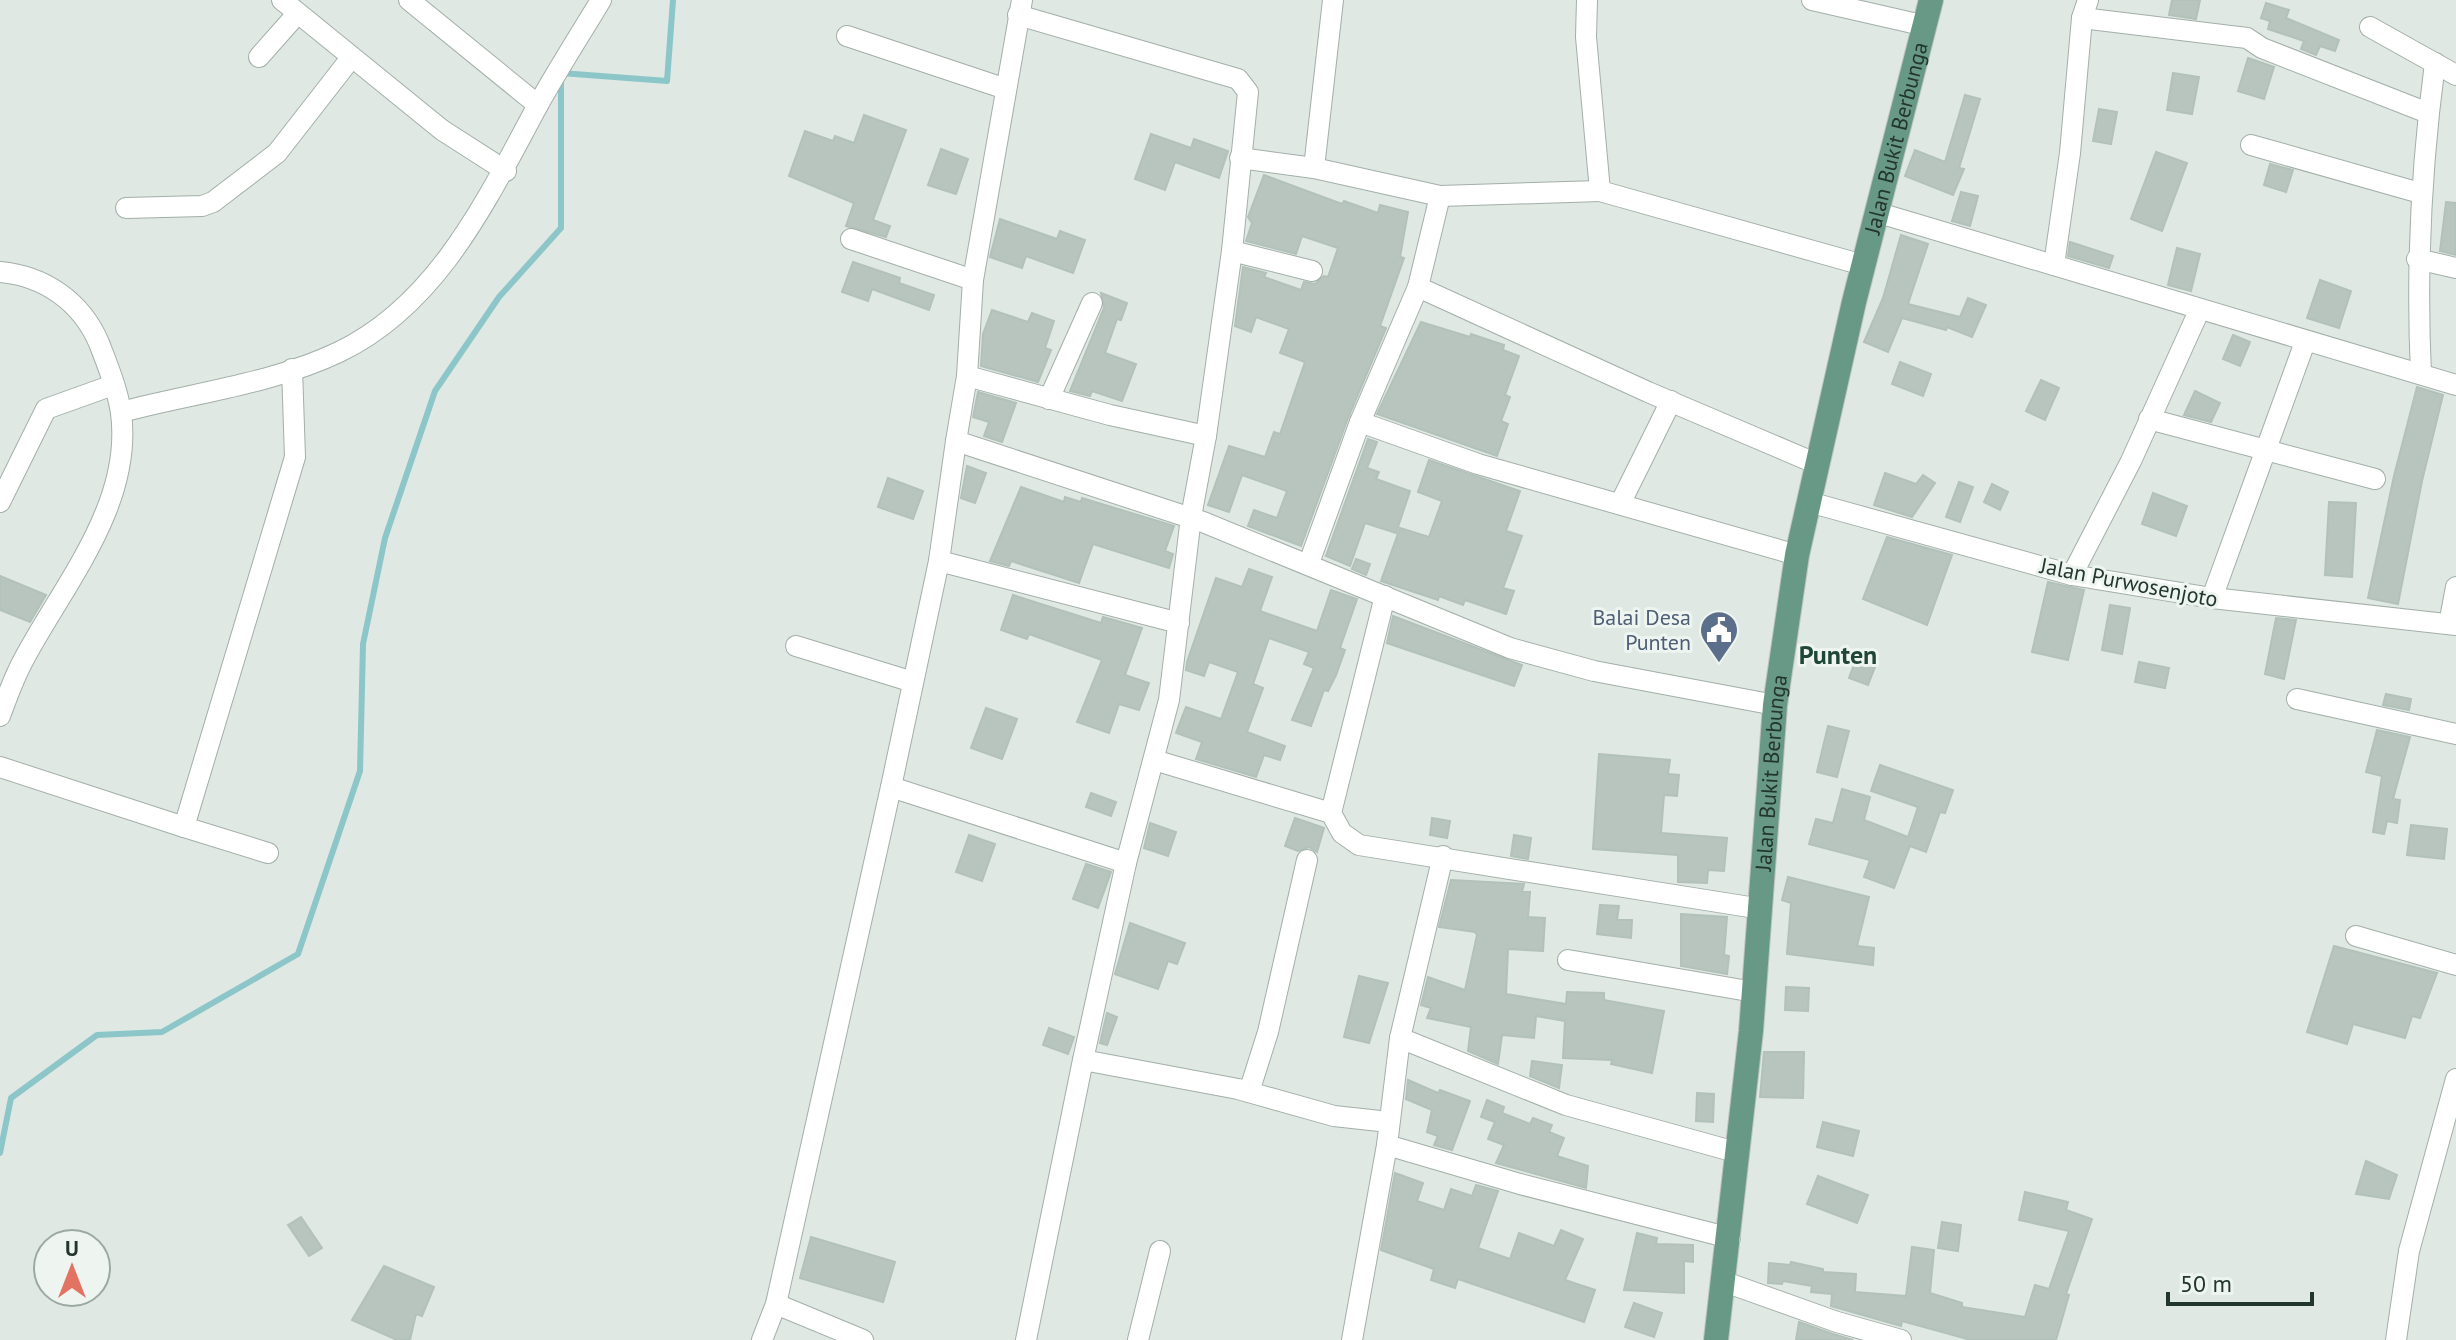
<svg xmlns="http://www.w3.org/2000/svg" width="2456" height="1340" font-family="'PT Sans',sans-serif">
  <style>
    .lines { fill: none; stroke-linecap: round; stroke-linejoin: round }
    .stream { stroke: #8cc6c8; stroke-width: 6 }
    .building { fill: #b7c5be; stroke: #b2c1b9; stroke-width: 2 }
    .minor-casing { stroke: #a3afa9; stroke-width: 22 }
    .major-casing { stroke: #bdc3c0; stroke-width: 26 }
    .minor { stroke: #fff; stroke-width: 20 }
    .major { stroke: #689986; stroke-width: 24 }
    .labels { text-anchor: middle; dominant-baseline: central; stroke-width: 6; stroke-linejoin: round; paint-order: stroke }
    .street-label { font-size: 22px; fill: #22362e; stroke: #eef5f1 }
    .service-label { font-size: 22px; fill: #4e5e75; stroke: #eef5f1; text-anchor: end }
    .quarter-label { font-size: 26px; font-weight: bold; fill: #204638; stroke: #eef5f1 }
  </style>
  <rect width="100%" height="100%" fill="#dfe8e3"/>
  <g class="lines">
    <path class="stream" d="M0,1153L11,1098L97,1035L162,1032L298,954L360,771L363,644L385,538L435,391L499,297L561,228V73L667,81L673,0"/>
  </g>
  <g class="building">
    <path d="M2172,0H2200L2196,19L2169,15Z"/>
    <path d="M2266,3L2289,10L2286,18L2339,40L2335,51L2320,46L2316,55L2301,49L2304,41L2268,29L2270,21L2261,18Z"/>
    <path d="M2248,58L2274,67L2264,99L2238,91Z"/>
    <path d="M2173,73L2199,77L2192,114L2167,110Z"/>
    <path d="M1965,95L1980,99L1959,168L1964,169L1953,195L1905,176L1915,150L1945,162Z"/>
    <path d="M2099,109L2117,112L2111,144L2093,141Z"/>
    <path d="M864,115L906,130L873,220L890,226L886,237L846,226L854,203L789,176L805,131L833,141L835,136L854,143Z"/>
    <path d="M1151,134L1191,148L1194,139L1228,151L1219,178L1175,162L1165,190L1135,179Z"/>
    <path d="M941,149L968,159L956,194L928,185Z"/>
    <path d="M2156,152L2187,163L2162,231L2131,219Z"/>
    <path d="M2270,164L2293,170L2286,192L2264,185Z"/>
    <path d="M1264,175L1342,204L1344,201L1378,213L1380,205L1408,212L1400,257L1404,258L1380,326L1386,328L1348,418L1301,546L1248,526L1254,510L1277,518L1287,491L1242,475L1229,512L1208,505L1229,446L1265,457L1274,432L1280,434L1305,362L1280,353L1289,329L1256,317L1251,332L1235,326L1243,267L1266,273L1264,277L1301,290L1304,282L1315,284L1324,276L1328,277L1338,248L1302,236L1296,254L1246,241L1252,223L1248,217Z"/>
    <path d="M1961,192L1978,196L1970,226L1952,221Z"/>
    <path d="M2446,202L2456,203V255L2440,251Z"/>
    <path d="M1000,219L1057,239L1060,231L1085,240L1073,273L1026,256L1022,268L990,257Z"/>
    <path d="M1901,235L1928,244L1908,304L1960,317L1968,298L1986,305L1972,337L1947,327L1946,330L1902,318L1888,352L1864,342L1883,298Z"/>
    <path d="M2070,242L2113,256L2109,268L2068,256Z"/>
    <path d="M2177,248L2200,254L2191,291L2168,285Z"/>
    <path d="M853,262L900,278L899,283L934,295L929,310L872,289L868,301L842,292Z"/>
    <path d="M2320,280L2351,291L2339,328L2307,318Z"/>
    <path d="M1101,293L1127,303L1121,320L1117,319L1105,353L1136,364L1122,401L1092,391L1090,396L1070,391L1104,308Z"/>
    <path d="M992,310L1028,322L1032,313L1054,321L1045,348L1051,350L1038,382L981,366L983,334Z"/>
    <path d="M1421,322L1470,337L1471,334L1504,345L1503,350L1519,356L1505,395L1510,397L1501,421L1508,424L1497,456L1377,414Z"/>
    <path d="M2233,335L2250,342L2240,366L2223,359Z"/>
    <path d="M1900,362L1931,374L1923,396L1892,384Z"/>
    <path d="M2041,380L2059,388L2045,420L2026,411Z"/>
    <path d="M2417,387L2443,395L2422,481L2398,604L2368,598L2394,476Z"/>
    <path d="M2195,391L2220,403L2211,422L2184,415Z"/>
    <path d="M978,392L1016,403L1002,442L984,436L989,422L973,417Z"/>
    <path d="M1368,439L1377,442L1367,468L1379,472L1376,479L1410,491L1396,533L1365,523L1350,566L1326,556Z"/>
    <path d="M1429,460L1520,491L1506,531L1522,536L1503,588L1514,591L1506,614L1465,600L1463,605L1439,596L1438,600L1381,581L1400,528L1429,537L1442,501L1418,492Z"/>
    <path d="M967,466L986,473L975,503L961,498Z"/>
    <path d="M1885,473L1916,484L1923,475L1935,483L1912,517L1874,505Z"/>
    <path d="M888,478L923,491L913,519L878,507Z"/>
    <path d="M1959,482L1973,487L1960,522L1946,517Z"/>
    <path d="M1992,484L2008,492L2000,510L1984,502Z"/>
    <path d="M1021,487L1064,502L1065,497L1081,502L1082,498L1174,526L1165,551L1173,554L1169,568L1093,544L1079,583L1011,561L1009,566L990,561Z"/>
    <path d="M2153,493L2187,506L2176,536L2142,524Z"/>
    <path d="M2329,502L2356,503L2352,577L2325,575Z"/>
    <path d="M1887,537L1952,555L1927,625L1863,599Z"/>
    <path d="M1356,559L1370,564L1366,575L1352,569Z"/>
    <path d="M1249,569L1272,577L1260,611L1317,631L1331,590L1357,599L1340,648L1345,650L1336,675L1328,691L1324,690L1311,726L1292,720L1314,668L1304,664L1309,652L1269,638L1253,684L1263,688L1247,732L1285,746L1280,760L1264,755L1256,777L1196,759L1202,742L1176,733L1186,707L1221,719L1238,672L1209,662L1204,676L1186,670L1187,662L1216,578L1242,587Z"/>
    <path d="M0,576L46,595L30,622L0,610Z"/>
    <path d="M2048,582L2084,590L2068,660L2032,652Z"/>
    <path d="M1013,595L1101,623L1103,617L1142,628L1125,675L1149,683L1139,710L1119,704L1109,733L1077,722L1102,660L1029,634L1027,639L1001,630Z"/>
    <path d="M2110,605L2130,608L2122,654L2102,650Z"/>
    <path d="M1393,616L1522,665L1514,686L1387,643Z"/>
    <path d="M2276,618L2296,620L2284,679L2265,674Z"/>
    <path d="M1859,652L1878,659L1868,685L1849,678Z"/>
    <path d="M2139,662L2169,668L2165,688L2135,682Z"/>
    <path d="M2386,694L2411,699L2409,710L2383,705Z"/>
    <path d="M986,708L1017,719L1002,759L971,748Z"/>
    <path d="M1828,726L1849,731L1837,777L1817,772Z"/>
    <path d="M2377,730L2410,737L2393,799L2400,800L2397,823L2387,821L2384,834L2373,832L2382,776L2366,772Z"/>
    <path d="M1599,754L1670,760L1668,774L1679,775L1677,796L1664,795L1661,833L1727,838L1724,871L1708,870L1707,883L1678,882V855L1593,849Z"/>
    <path d="M1880,765L1953,790L1945,813L1940,812L1926,852L1910,846L1894,888L1864,877L1870,860L1809,844L1816,819L1833,823L1842,789L1870,797L1864,820L1908,837L1918,807L1871,791Z"/>
    <path d="M1091,793L1116,802L1111,816L1086,807Z"/>
    <path d="M1295,818L1324,828L1317,852L1309,847L1298,851L1285,846Z"/>
    <path d="M1432,818L1450,821L1447,838L1430,835Z"/>
    <path d="M1150,823L1176,832L1168,856L1144,848Z"/>
    <path d="M2411,825L2447,829L2444,859L2407,855Z"/>
    <path d="M969,835L995,844L982,881L956,872Z"/>
    <path d="M1514,835L1531,838L1528,859L1511,856Z"/>
    <path d="M1086,864L1111,872L1098,908L1073,899Z"/>
    <path d="M1788,877L1869,897L1857,946L1874,948L1873,965L1787,954L1791,903L1782,900Z"/>
    <path d="M1451,880L1524,884L1522,892H1530L1528,917L1545,918L1543,951L1508,949L1506,994L1566,1004L1567,992L1604,993V1000L1664,1011L1652,1073L1611,1064L1612,1060L1563,1058L1565,1021L1536,1016L1534,1038L1502,1035L1498,1064L1468,1051L1471,1027L1427,1018L1431,1008L1421,1005L1428,977L1465,990L1477,935L1475,932L1439,927Z"/>
    <path d="M1600,905L1619,906L1617,920H1632L1631,938L1597,934Z"/>
    <path d="M1681,914L1727,917L1724,955L1729,956L1727,974L1681,966Z"/>
    <path d="M1130,923L1185,943L1177,964L1168,961L1158,989L1115,974Z"/>
    <path d="M2334,946L2437,973L2420,1018L2412,1016L2405,1038L2353,1024L2347,1044L2307,1032Z"/>
    <path d="M1359,976L1388,983L1369,1043L1344,1037Z"/>
    <path d="M1786,987L1809,988L1808,1011L1785,1010Z"/>
    <path d="M1107,1013L1117,1017L1107,1045L1100,1043Z"/>
    <path d="M1049,1028L1074,1037L1068,1054L1043,1045Z"/>
    <path d="M1764,1052H1804L1803,1098L1760,1097Z"/>
    <path d="M1532,1061L1562,1065L1559,1088L1530,1076Z"/>
    <path d="M1408,1080L1438,1093L1440,1090L1470,1101L1452,1150L1434,1145L1438,1136L1427,1132L1432,1110L1406,1099Z"/>
    <path d="M1697,1093L1714,1094L1713,1122L1696,1121Z"/>
    <path d="M1487,1100L1504,1107L1502,1113L1530,1124L1533,1118L1552,1125L1549,1132L1564,1138L1557,1156L1588,1166L1586,1188L1496,1163L1504,1145L1488,1139L1495,1122L1481,1117Z"/>
    <path d="M1823,1122L1859,1131L1853,1156L1817,1147Z"/>
    <path d="M2366,1161L2397,1175L2389,1199L2356,1194Z"/>
    <path d="M1395,1173L1423,1183L1417,1201L1444,1210L1451,1189L1472,1196L1476,1185L1498,1191L1478,1248L1510,1259L1519,1233L1554,1246L1561,1230L1583,1239L1565,1280L1595,1290L1584,1322L1458,1279L1455,1288L1431,1280L1434,1269L1381,1250Z"/>
    <path d="M1818,1176L1868,1195L1857,1223L1807,1204Z"/>
    <path d="M2025,1192L2068,1202L2066,1210L2092,1219L2066,1294L2069,1295L2056,1340H1971L1902,1321L1901,1326L1831,1306L1832,1294L1811,1292L1812,1286L1783,1281L1782,1284L1768,1283L1769,1263L1790,1265L1791,1262L1823,1269V1272L1856,1274L1855,1292L1906,1296L1912,1247L1934,1250L1930,1293L1962,1303V1307L2025,1317L2035,1285L2049,1289L2069,1231L2019,1220Z"/>
    <path d="M301,1217L322,1248L309,1256L288,1225Z"/>
    <path d="M1942,1222L1961,1225L1958,1251L1938,1248Z"/>
    <path d="M1637,1233L1657,1238L1656,1244L1693,1245V1262L1684,1261V1293L1624,1290Z"/>
    <path d="M811,1237L895,1262L883,1302L800,1278Z"/>
    <path d="M384,1266L434,1287L422,1316L416,1314L410,1340H397L352,1320Z"/>
    <path d="M1634,1303L1662,1313L1654,1337L1625,1327Z"/>
    <path d="M1799,1322L1833,1334L1853,1340H1796Z"/>
  </g>
  <g class="lines">
    <g class="minor-casing">
      <g id="minor">
        <path d="M282,0L442,130L506,171"/>
        <path d="M409,0L538,105"/>
        <path d="M1022,0L973,280L967,376L956,441L1203,522L1510,648L1594,671L1775,705"/>
        <path d="M1587,0L1586,37L1600,191L1863,265"/>
        <path d="M1812,0L1926,26"/>
        <path d="M1018,15L1238,79L1248,92L1232,251L1206,436L1191,517L1169,700L1126,863L1083,1060L1238,1089L1334,1116L1389,1122"/>
        <path d="M2082,18L2247,38L2262,48L2428,113"/>
        <path d="M2370,27L2456,75"/>
        <path d="M847,36L1006,89"/>
        <path d="M259,57L297,14"/>
        <path d="M2251,145L2420,193"/>
        <path d="M1240,158L1314,168L1440,196L1600,191"/>
        <path d="M1314,168L1333,0"/>
        <path d="M126,208L202,206L213,202L277,153L351,58"/>
        <path d="M1879,213L2456,385"/>
        <path d="M851,239L973,280"/>
        <path d="M1232,251L1312,271"/>
        <path d="M2417,259L2456,268"/>
        <path d="M2054,265L2070,153L2082,18L2088,0"/>
        <path d="M0,272C44,276 81,301 99,343C107,364 118,390 121,413C133,504 64,584 24,659C14,677 7,697 0,716"/>
        <path d="M1418,287L1648,392L1815,463"/>
        <path d="M2421,374C2416,268 2421,168 2435,63"/>
        <path d="M967,376L1110,415L1206,436"/>
        <path d="M1049,399L1092,303"/>
        <path d="M121,412C192,393 272,384 339,352C439,304 488,197 538,105C558,69 580,35 601,0"/>
        <path d="M2149,419L2375,479"/>
        <path d="M1360,422L1478,464L1797,555"/>
        <path d="M0,502L46,409L113,385"/>
        <path d="M1621,502L1671,401"/>
        <path d="M1809,502L2072,575L2212,598L2456,625"/>
        <path d="M939,561L1179,623"/>
        <path d="M1309,563L1360,422L1418,287L1440,196"/>
        <path d="M2072,575L2131,461L2199,311"/>
        <path d="M1385,596L1331,813L1342,833L1359,845L1762,909"/>
        <path d="M2212,598L2305,342"/>
        <path d="M2449,624L2456,587"/>
        <path d="M796,646L913,682"/>
        <path d="M2297,699L2456,734"/>
        <path d="M1154,760L1331,813"/>
        <path d="M0,767L184,827L295,457L292,369"/>
        <path d="M891,787L939,561L956,441"/>
        <path d="M184,827L268,853"/>
        <path d="M2356,936L2456,965"/>
        <path d="M1568,960L1754,992"/>
        <path d="M1400,1038L1566,1105L1739,1153"/>
        <path d="M1249,1092L1268,1032L1307,860"/>
        <path d="M1387,1145L1520,1184L1730,1238"/>
        <path d="M1725,1282L1837,1322L1901,1340"/>
        <path d="M776,1304L863,1340"/>
        <path d="M762,1340L776,1304L891,787L1126,863"/>
        <path d="M1026,1340L1083,1060"/>
        <path d="M1138,1340L1160,1251"/>
        <path d="M1352,1340L1387,1145L1400,1038L1443,856"/>
        <path d="M2396,1340L2409,1251L2456,1079"/>
      </g>
    </g>
    <g class="major-casing">
      <g id="major">
        <path id="s1" d="M1716,1340L1751,1031L1775,705L1797,555L1854,302L1931,0"/>
      </g>
    </g>
    <use href="#minor" class="minor"/>
    <use href="#major" class="major"/>
  </g>
  <defs>
    <g id="civic-pin" transform="scale(2)"><path d="M0 17L-7.5 6A9.5 9.5 0 1 1 7.5 6Z" fill="#5c6f8a" stroke="#eef5f1"/><path d="M-.6-6.5H3V-4.5H.6V-3L4-1V1h2V6H-6V1h2V-1L-.6-3ZM-1.2 2.5V6h2.4V2.5Z" fill="#fff"/></g>
  </defs>
  <g fill-rule="evenodd">
    <use href="#civic-pin" x="1719" y="630"/>
  </g>
  <g class="labels">
    <g class="street-label">
      <text stroke="none"><textPath href="#s1" startOffset="1218">Jalan Bukit Berbunga</textPath></text>
      <text transform="translate(2129 582) rotate(11)">Jalan Purwosenjoto</text>
      <text stroke="none"><textPath href="#s1" startOffset="570">Jalan Bukit Berbunga</textPath></text>
    </g>
    <g class="service-label">
      <text x="1691" y="617">Balai Desa<tspan x="1691" dy="25">Punten</tspan></text>
    </g>
    <g class="quarter-label">
      <text x="1838" y="654">Punten</text>
    </g>
  </g>
  <g transform="translate(72 1268)"><circle r="38" fill="#eef5f1" stroke="#9ca9a3" stroke-width="2"/>
  <path d="M0-6L14 30L0 20L-14 30Z" fill="#e27262"/>
  <text y="-12" font-size="22" font-weight="bold" text-anchor="middle" fill="#22362e">U</text>
  </g>
  <path d="M2168 1292v12h144v-12" fill="none" stroke="#22362e" stroke-width="4"/>
  <text x="2180" y="1292" font-size="24" fill="#22362e" stroke="#eef5f1" stroke-width="6" paint-order="stroke">50 m</text>
</svg>
